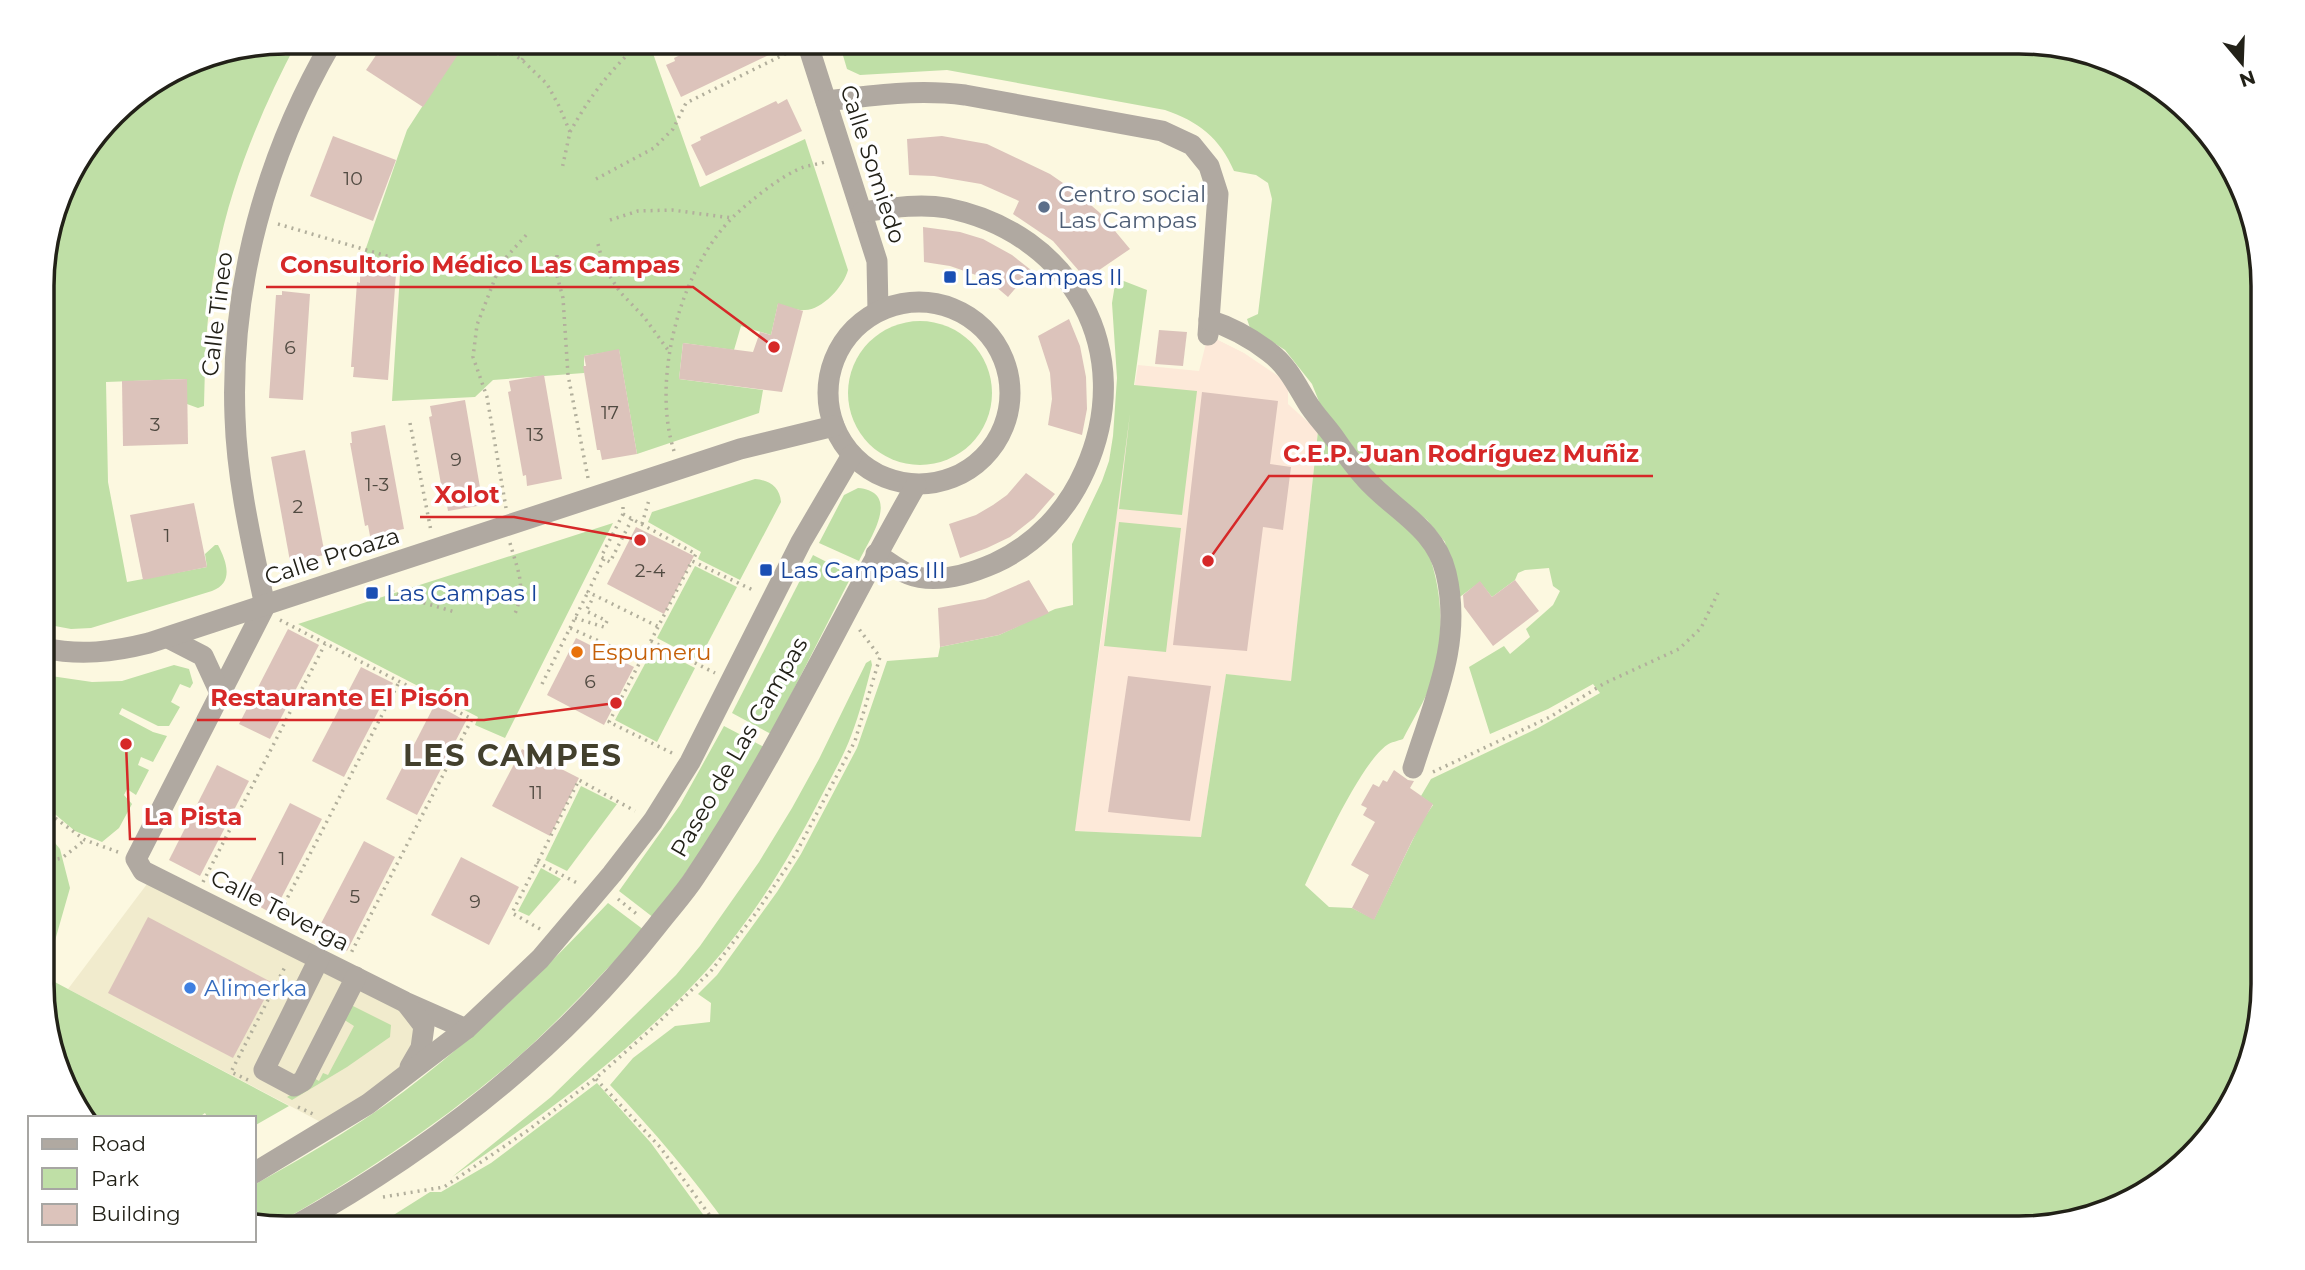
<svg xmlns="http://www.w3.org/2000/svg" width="2305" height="1270" font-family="Montserrat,sans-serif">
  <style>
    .built { fill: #f1ebcd }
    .education { fill: #fde9d9 }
    .green { fill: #bfdfa6 }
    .building { fill: #dcc3bb }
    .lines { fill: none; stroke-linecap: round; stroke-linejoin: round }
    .path { stroke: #b2af9c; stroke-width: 3.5; stroke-dasharray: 2 5; stroke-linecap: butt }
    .minor { stroke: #b0a9a1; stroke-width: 21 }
    .service-dot { fill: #5c6f8a; stroke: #fff; stroke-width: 2.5 }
    .transit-dot { fill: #1a4fb4; stroke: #fff; stroke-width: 2.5 }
    .food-dot { fill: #e8710a; stroke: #fff; stroke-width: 2.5 }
    .shop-dot { fill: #3f7fe0; stroke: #fff; stroke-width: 2.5 }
    .labels { text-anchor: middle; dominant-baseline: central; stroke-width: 7; stroke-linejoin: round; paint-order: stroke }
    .number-label { font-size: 19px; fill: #504a41 }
    .street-label { font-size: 23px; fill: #222118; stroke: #fff }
    .service-label { font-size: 23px; fill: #4e5e75; stroke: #fff; text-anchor: start }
    .transit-label { font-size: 23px; fill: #164399; stroke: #fff; text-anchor: start }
    .food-label { font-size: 23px; fill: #c56008; stroke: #fff; text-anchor: start }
    .shop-label { font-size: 23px; fill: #366cbe; stroke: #fff; text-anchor: start }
    .district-label { font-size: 30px; font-weight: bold; letter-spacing: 2px; fill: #43402d; stroke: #fff }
    .rim { fill: none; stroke: #222118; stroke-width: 3.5 }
    .leader { fill: none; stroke: #d62828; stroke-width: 2.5 }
    .callout-dot { fill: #d62828; stroke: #fff; stroke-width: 2.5 }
    .callout-label { font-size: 24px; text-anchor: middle; font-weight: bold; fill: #d62828; stroke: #fff; stroke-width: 7; stroke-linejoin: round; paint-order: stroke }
  </style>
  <rect width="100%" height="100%" fill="#fcf8e0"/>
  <path class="built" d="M150,880L405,1002L421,1029L405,1075L330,1127L68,989Z"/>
  <path class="education" d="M1208,335L1244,353L1278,376L1288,389V404L1318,431L1291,682L1226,674L1201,837L1074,831L1108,589L1122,463L1138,365L1199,371Z"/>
  <g class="green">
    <path d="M287,42H297C253,125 218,215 209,310C205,342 205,374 204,406L198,408L187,404L186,379L106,382L108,482L127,582L207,567L205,554L215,545H218C227,562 234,583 212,591L91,628L71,629L44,624V255L67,178L125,103L193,60Z"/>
    <path d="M464,42H479L498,56L515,42H649L700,187L805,139L848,270C844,286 822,310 805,310C797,311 787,306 778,304L771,335L741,326L734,350L683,343L679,379L763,390L759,413L637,454L619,350L584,356V373L493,380L475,397L392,401L400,274L358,271L407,130Z"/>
    <path d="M839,42H2019L2140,75L2222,151L2262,270V999L2230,1105L2154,1187L2034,1227L729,1228C693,1177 653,1130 610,1085L633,1058L675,1026L710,1022L711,1003L698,994L717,975L777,892L801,854L857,748L887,661L938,657L940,647L999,635L1055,609L1073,605L1072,544L1102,481L1109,461L1113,436L1117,378L1112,303L1116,278L1147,290L1134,385L1197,391L1182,515L1119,509L1130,414L1075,831L1201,837L1226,674L1291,681L1318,431L1427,549C1443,591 1445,638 1432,681C1425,701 1412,721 1403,739C1398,741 1391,742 1387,745C1360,764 1320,853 1305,885L1329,907L1352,908L1374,919L1422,821L1433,805L1421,796L1431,779L1538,728L1600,693L1593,684L1548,709L1490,734L1469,667L1504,646L1510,654L1530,637L1526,629L1553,605L1560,591L1553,586L1549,568L1525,570L1518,573L1515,580L1492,597L1480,582L1457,599L1445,542L1427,520L1381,483L1320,404L1312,384L1285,350L1250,328L1247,319L1258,314L1272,199L1268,183L1256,175L1234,171C1220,138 1198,121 1165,110L947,70L860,75L847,69Z"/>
    <circle cx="920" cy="393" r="72"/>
    <path d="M755,479C769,480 780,487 781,502L740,580L698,559L701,552L648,522L652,512Z"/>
    <path d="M858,488C903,492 869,540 859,561L819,543L844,495Z"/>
    <path d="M1119,522L1181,528L1166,652L1104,646Z"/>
    <path d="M613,523L505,738L475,725L478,717L298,624Z"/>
    <path d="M813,555L852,575L771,734L732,713Z"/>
    <path d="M695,566L737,587L699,660L657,638Z"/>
    <path d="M654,647L695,668L657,742L615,720Z"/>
    <path d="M871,660L872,665C866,688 860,713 851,736C844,755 833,774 823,793C791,856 754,917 707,970C634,1051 542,1116 452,1177L551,1097L676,975L700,946L759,862L792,808L819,759L866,663Z"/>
    <path d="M174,665L189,669L193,683L190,688L180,684L171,702L180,707L169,726H158L122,708L119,714L153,732L167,736L153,762L141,757L138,765L149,770L136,795L127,789L124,795L132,804L119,828L102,842L75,831L44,805V675L92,682L122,681Z"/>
    <path d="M724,726L764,747L733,805L654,918L619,891L680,805Z"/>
    <path d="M581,786L617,804L567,871L545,860Z"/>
    <path d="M44,830L60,849L70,888L54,944L51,980L289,1106L254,1126V1118H208L205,1113L198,1118H83L44,1015Z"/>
    <path d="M541,868L561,879L529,916L518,911Z"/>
    <path d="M608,903L644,930C599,977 554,1027 504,1069C432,1129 356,1179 275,1225L254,1219V1185C313,1152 372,1118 425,1075C491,1023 550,964 608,903Z"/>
    <path d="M351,1005L391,1025L390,1037L347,1067L292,1100L287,1097L310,1083L312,1077L319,1081L323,1073L328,1075L354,1026L343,1019Z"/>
    <path d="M597,1083L651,1143L713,1228H373L430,1192H441L491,1163Z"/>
  </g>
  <g class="building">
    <path d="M385,42H442L459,53L423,107L366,70Z"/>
    <path d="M707,42H794V43L681,97L666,65L675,61L674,58Z"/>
    <path d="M787,99L802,131L706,176L691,145L701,140L700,137L776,101L778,104Z"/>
    <path d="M333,136L396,160L373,221L310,196Z"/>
    <path d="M942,136L987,144L1050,174L1076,192L1100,213L1130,249L1086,279L1053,241L1013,214L1019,201L981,184L934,176L909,175L907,139Z"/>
    <path d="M923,227L960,232L983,239L1012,255L1031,270L1008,297L995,286L976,275L950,266L924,262Z"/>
    <path d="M360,272L396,274L388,380L353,377L354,367H351L357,282L360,283Z"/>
    <path d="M282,291L310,294L303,400L269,398L276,295H282Z"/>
    <path d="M778,303L803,311L782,392L679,379L683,343L753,352L760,332L771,335Z"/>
    <path d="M1069,319L1080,346L1086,377L1087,409L1082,435L1048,425L1052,399L1050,373L1038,336Z"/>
    <path d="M1159,330L1187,332L1183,366L1155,364Z"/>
    <path d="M619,349L637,454L602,460L600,450H597L583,366H586L584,356Z"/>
    <path d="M544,375L562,479L527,486L526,475L523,476L508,392L511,391L509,381Z"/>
    <path d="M187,379L188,444L123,446L122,381Z"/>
    <path d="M1202,392L1278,401L1270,464L1291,467L1283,530L1263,527L1247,651L1173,645Z"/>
    <path d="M465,400L483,505L448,511L446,500L444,501L429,417L432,416L430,406Z"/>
    <path d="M385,425L404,529L370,536L368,525L365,526L350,443H352L351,432Z"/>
    <path d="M305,450L325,555L290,561L271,457Z"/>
    <path d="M1026,473L1055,494L1034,518L1010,537L987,548L960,558L949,524L976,515L993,505L1007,495Z"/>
    <path d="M194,503L207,567L143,580L130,515Z"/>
    <path d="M636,527L694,556L664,614L607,584Z"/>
    <path d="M1029,580L1049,613L999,635L940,647L938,608L985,599Z"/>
    <path d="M1515,580L1539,611L1493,646L1464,607L1463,595L1480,581L1492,597Z"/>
    <path d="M288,629L319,645L270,739L239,724Z"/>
    <path d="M576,638L634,667L604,725L547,695Z"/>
    <path d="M361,667L393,683L344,777L312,761Z"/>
    <path d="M1128,676L1211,686L1190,821L1108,812Z"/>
    <path d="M435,704L466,721L417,815L386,799Z"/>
    <path d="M522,749L579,778L550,836L492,806Z"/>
    <path d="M217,765L249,781L200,876L169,860Z"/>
    <path d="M1394,770L1408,780L1414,781L1410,788L1433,804L1412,841L1374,920L1352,908L1369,875L1351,865L1375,822L1363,815L1367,808L1361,805L1373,784L1379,787L1383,780L1387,782Z"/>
    <path d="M290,803L322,819L273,914L242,897Z"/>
    <path d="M364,841L395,857L347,951L315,935Z"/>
    <path d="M461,857L519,887L489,945L431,915Z"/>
    <path d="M148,917L273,983L233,1058L108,993Z"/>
  </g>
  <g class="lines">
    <g class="path">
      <path d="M494,42L522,60L547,84L559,106L570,132L562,169"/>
      <path d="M522,60L533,42"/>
      <path d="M570,132C590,96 610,70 641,42"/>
      <path d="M596,179L654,148L673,129L686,103L791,51"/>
      <path d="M610,220L638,211L672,210L732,218"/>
      <path d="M278,224L424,267L452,272L501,263L528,233"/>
      <path d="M598,244L604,267L620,292L644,317L668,350"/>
      <path d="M557,255L556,272L563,298L568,375L588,478"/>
      <path d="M501,263L477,325L473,357L487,397L506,508"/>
      <path d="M410,423L431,531"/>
      <path d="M674,451C651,379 680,269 734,216C750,201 783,174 804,167C811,165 818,164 825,162"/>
      <path d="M623,507V514L696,554L692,561"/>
      <path d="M623,514L601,557L610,562L632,519"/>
      <path d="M642,524L649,500"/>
      <path d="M510,543C518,572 527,586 514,616"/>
      <path d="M604,559L588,592L659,627"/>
      <path d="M389,584L394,594L455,612"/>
      <path d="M575,618L604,627L607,621L586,611L594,596"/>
      <path d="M280,620L472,719L351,953"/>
      <path d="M570,628L588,592"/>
      <path d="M651,641L715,673"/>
      <path d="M542,684L570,628L641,660"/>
      <path d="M672,753L609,722L692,561L755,591"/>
      <path d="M1433,772L1550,717L1605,683L1679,649L1701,628L1718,593"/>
      <path d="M44,810L85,840L118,852"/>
      <path d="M44,862L62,858L85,840"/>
      <path d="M537,862L579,884"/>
      <path d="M203,882L325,644"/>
      <path d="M618,899L639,916"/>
      <path d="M278,916L399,682"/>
      <path d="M540,929L512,913L579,780L635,811"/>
      <path d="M596,1079L660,1147L719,1228"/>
      <path d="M248,1080L231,1072L286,965"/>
      <path d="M298,1107L313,1114"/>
      <path d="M383,1197L444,1187L527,1131L596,1078L655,1026L711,971L756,913L795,855L855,741L880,657L859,629"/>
    </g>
    <g class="minor">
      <path d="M807,42L877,261L878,311"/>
      <path d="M826,101C873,95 918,89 965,95L1162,131L1192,145L1209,166L1218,194L1208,335"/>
      <path d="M862,212C890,208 919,203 947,208C1072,233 1138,352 1085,470C1067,511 1036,544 995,563C970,574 935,585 908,574C897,569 886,560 876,554"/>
      <circle cx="919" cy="393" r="91"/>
      <path d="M1209,320C1231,327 1251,338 1269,352C1287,365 1296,384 1307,402C1314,414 1325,425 1333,436C1343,450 1353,465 1365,478C1394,511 1435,527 1446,573C1463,644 1433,703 1413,768"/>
      <path d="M265,606L136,859L143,871L405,1002L466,1029"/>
      <path d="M265,606C252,544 237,481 235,417C230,286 266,155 332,42"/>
      <path d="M168,638L203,656L221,695"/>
      <path d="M44,648C80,656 113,652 149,643L740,449L834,426"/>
      <path d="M319,959L264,1070L294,1086L303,1081L356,977"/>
      <path d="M407,1004L424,1026L421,1048L410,1067"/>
      <path d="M254,1173L368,1104L466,1029L540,959L612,874L653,821L690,762L801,542L852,455"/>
      <path d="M291,1228C430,1151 558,1052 656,927C669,910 684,894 695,877C779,752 841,615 916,485"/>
    </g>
  </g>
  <circle class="service-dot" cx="1044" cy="207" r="7"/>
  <g class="transit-dot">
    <rect x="943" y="270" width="14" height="14" rx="3.5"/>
    <rect x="759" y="563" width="14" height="14" rx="3.5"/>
    <rect x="365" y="586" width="14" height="14" rx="3.5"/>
  </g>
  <circle class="food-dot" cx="577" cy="652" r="7"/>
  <circle class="shop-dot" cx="190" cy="988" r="7"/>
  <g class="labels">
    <g class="number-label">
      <text x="353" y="178">10</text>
      <text x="290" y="347">6</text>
      <text x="610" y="412">17</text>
      <text x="155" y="424">3</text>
      <text x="535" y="434">13</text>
      <text x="456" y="459">9</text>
      <text x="377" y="484">1-3</text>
      <text x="298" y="506">2</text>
      <text x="167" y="535">1</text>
      <text x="650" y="570">2-4</text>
      <text x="590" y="681">6</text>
      <text x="536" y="792">11</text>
      <text x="282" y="858">1</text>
      <text x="355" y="896">5</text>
      <text x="475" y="901">9</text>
    </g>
    <g class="street-label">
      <text transform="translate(873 164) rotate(72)">Calle Somiedo</text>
      <text transform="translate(217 314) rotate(-83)">Calle Tineo</text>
      <text transform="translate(332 556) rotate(-18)">Calle Proaza</text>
      <text transform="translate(739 747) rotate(-60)">Paseo de Las Campas</text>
      <text transform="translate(280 910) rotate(27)">Calle Teverga</text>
    </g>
    <g class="service-label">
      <text x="1058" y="194">Centro social<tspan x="1058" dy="26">Las Campas</tspan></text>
    </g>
    <g class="transit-label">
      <text x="964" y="277">Las Campas II</text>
      <text x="780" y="570">Las Campas III</text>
      <text x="386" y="593">Las Campas I</text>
    </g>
    <g class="food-label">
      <text x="591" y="652">Espumeru</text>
    </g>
    <g class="shop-label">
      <text x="204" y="988">Alimerka</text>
    </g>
    <g class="district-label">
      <text x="513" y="755">LES CAMPES</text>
    </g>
  </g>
  <path d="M0 0H2305V1270H0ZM286 54H2019A232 232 0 0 1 2251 286V984A232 232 0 0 1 2019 1216H286A232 232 0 0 1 54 984V286A232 232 0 0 1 286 54Z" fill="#fff" fill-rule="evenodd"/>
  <path class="rim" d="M286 54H2019A232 232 0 0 1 2251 286V984A232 232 0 0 1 2019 1216H286A232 232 0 0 1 54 984V286A232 232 0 0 1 286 54Z"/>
  <path class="leader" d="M774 347L693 287H266M1208 561L1269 476H1653M640 540L514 517H420M616 703L484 720H197M126 744L130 839H256"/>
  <g class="callout-dot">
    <circle cx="774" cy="347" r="7"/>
    <circle cx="1208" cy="561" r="7"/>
    <circle cx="640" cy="540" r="7"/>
    <circle cx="616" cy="703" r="7"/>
    <circle cx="126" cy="744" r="7"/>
  </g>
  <g class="callout-label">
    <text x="480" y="273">Consultorio Médico Las Campas</text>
    <text x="1461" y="462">C.E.P. Juan Rodríguez Muñiz</text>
    <text x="467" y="503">Xolot</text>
    <text x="340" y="706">Restaurante El Pisón</text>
    <text x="193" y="825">La Pista</text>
  </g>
  <rect x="28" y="1116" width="228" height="126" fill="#ffffff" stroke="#a7a6a3" stroke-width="2"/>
  <rect x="42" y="1139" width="35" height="10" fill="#b0a9a1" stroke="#a7a6a3" stroke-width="2"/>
  <text x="91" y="1151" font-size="21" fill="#222118">Road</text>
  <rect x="42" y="1168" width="35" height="21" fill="#bfdfa6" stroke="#a7a6a3" stroke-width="2"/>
  <text x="91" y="1186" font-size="21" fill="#222118">Park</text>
  <rect x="42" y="1204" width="35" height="21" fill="#dcc3bb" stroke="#a7a6a3" stroke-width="2"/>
  <text x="91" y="1221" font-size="21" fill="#222118">Building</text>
  <g transform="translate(2242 63) rotate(161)" stroke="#ffffff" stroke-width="5" paint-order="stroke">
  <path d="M0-5L12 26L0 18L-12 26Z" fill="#222118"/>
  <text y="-10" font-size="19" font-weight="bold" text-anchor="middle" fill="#222118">N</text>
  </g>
</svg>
